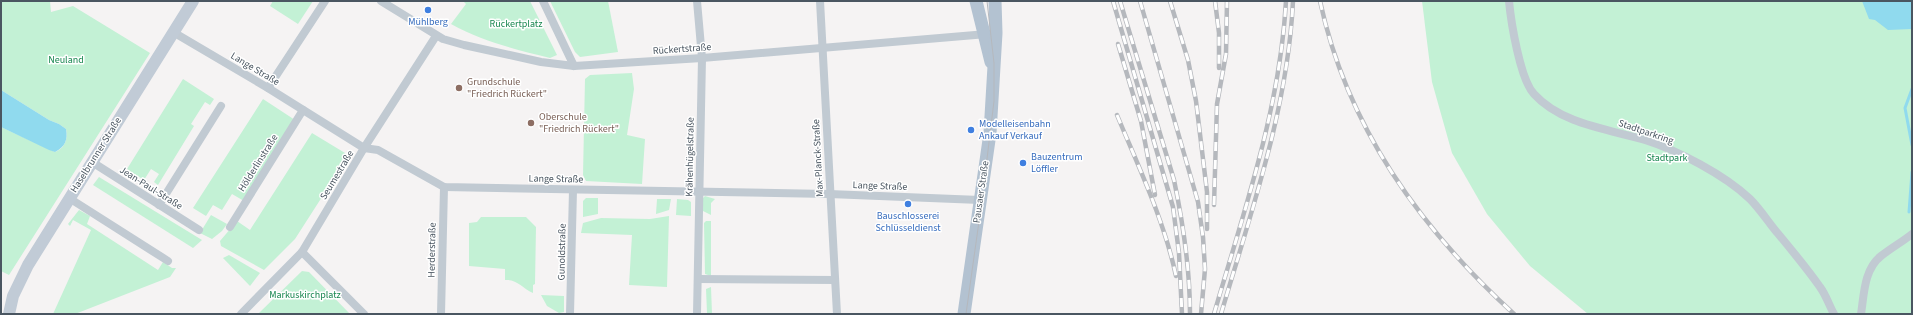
<svg xmlns="http://www.w3.org/2000/svg" width="1913" height="315" font-family="'Source Sans 3',sans-serif">
  <style>
    .green { fill: #c3f1d5 }
    .water { fill: #90daee }
    .lines { fill: none; stroke-linecap: round; stroke-linejoin: round }
    .stream { stroke: #90daee; stroke-width: 3 }
    .street { stroke: #c1cad2; stroke-width: 8 }
    .secondary { stroke: #c1cbd6; stroke-width: 12 }
    .primary { stroke: #b3c2d1; stroke-width: 13 }
    .tram { stroke: #b5b8bd; stroke-width: 1 }
    .rail-casing { stroke: #b5b8bd; stroke-width: 4.5 }
    .rail { stroke: #fff; stroke-width: 3; stroke-dasharray: 9; stroke-linecap: butt }
    .shop-dot { fill: #3f7fe0; stroke: #fff; stroke-width: 1.5 }
    .education-dot { fill: #8d6e63; stroke: #fff; stroke-width: 1.5 }
    .labels { text-anchor: middle; dominant-baseline: central; stroke-width: 3; stroke-linejoin: round; paint-order: stroke }
    .shop-label { font-size: 10px; fill: #366cbe; stroke: #fff }
    .park-label { font-size: 10px; fill: #17864f; stroke: #fff }
    .street-label { font-size: 10px; fill: #4a5661; stroke: #fff }
    .education-label { font-size: 10px; fill: #785e54; stroke: #fff; text-anchor: start }
  </style>
  <rect width="100%" height="100%" fill="#f5f3f3"/>
  <g class="green">
    <path d="M1,1H50L51,12L73,6L150,53L9,275L1,271V127L55,152C65,148 68,139 66,129L59,124L49,120L1,90Z"/>
    <path d="M273,1H313L298,24L270,6Z"/>
    <path d="M463,1H530L557,55L550,58C515,49 484,42 451,24L466,4Z"/>
    <path d="M550,1H608L618,52L580,57L575,52Z"/>
    <path d="M1422,1H1912V314H1588L1530,266L1487,214L1452,153L1432,82Z"/>
    <path d="M632,73L634,89L627,135L645,139L642,184L586,181L583,175L585,79L590,75Z"/>
    <path d="M183,79L214,99L210,105L205,102L191,124L194,126L158,185L154,182L159,174L151,169L144,180L127,169Z"/>
    <path d="M263,99L295,120L244,201L232,194L222,210L213,205L206,216L193,208Z"/>
    <path d="M312,133L345,153L347,158L295,239L264,270L221,246L220,241L237,221L250,230Z"/>
    <path d="M99,177L202,240L193,248L93,185Z"/>
    <path d="M705,196L715,199L711,203V215L701,210L702,199Z"/>
    <path d="M586,198H598V214L583,217V201Z"/>
    <path d="M657,199H671L669,210L656,214Z"/>
    <path d="M677,199L688,200L691,202V216L676,215Z"/>
    <path d="M79,210L90,216L87,224L158,270L163,262L172,268H176L170,277L75,314H53L91,230L73,220L70,226L68,224Z"/>
    <path d="M211,215L227,224L222,231L212,239L200,233Z"/>
    <path d="M669,216L667,287L629,285L632,235L581,233L583,223L601,218L650,219Z"/>
    <path d="M481,217H526L536,227L535,284L533,285V293C522,288 517,279 505,280V269L469,266V223L477,222Z"/>
    <path d="M706,221H711V276L705,274L704,223Z"/>
    <path d="M229,255L260,273L250,286L223,258Z"/>
    <path d="M302,271L309,272L350,314H258Z"/>
    <path d="M711,287L712,314H704L707,313L706,289Z"/>
    <path d="M541,295L564,296V312L559,313L547,306Z"/>
  </g>
  <g class="water">
    <path d="M1862,1H1912V29L1888,30L1875,20L1869,19Z"/>
    <path d="M1,90L49,120L59,124L66,129C68,140 65,147 55,152L49,150L1,127Z"/>
  </g>
  <g class="lines">
    <g class="stream">
      <path d="M1912,89L1905,108L1912,145"/>
      <path d="M1909,212L1912,172"/>
    </g>
    <g class="street">
      <path d="M381,1L443,39L464,45L541,62L574,66L702,58L987,34"/>
      <path d="M543,1L574,66"/>
      <path d="M820,1L837,314"/>
      <path d="M1509,1C1511,22 1520,79 1534,94C1561,124 1608,129 1645,140C1677,150 1725,175 1750,199C1759,208 1767,220 1775,230C1790,248 1806,267 1820,287C1826,295 1829,305 1834,314"/>
      <path d="M173,32L268,88L364,148L378,150L444,187L829,194L980,200"/>
      <path d="M268,88L325,1"/>
      <path d="M92,162L199,230"/>
      <path d="M69,198L168,261"/>
      <path d="M159,205L221,106"/>
      <path d="M230,227L303,110"/>
      <path d="M302,252L364,314"/>
      <path d="M698,279L835,280"/>
      <path d="M241,314L302,252L364,148L436,36"/>
      <path d="M441,314L444,187"/>
      <path d="M570,314L573,190"/>
      <path d="M697,314L702,58L697,1"/>
      <path d="M1861,314C1864,295 1864,269 1881,256C1891,248 1902,242 1912,234"/>
    </g>
    <path class="secondary" d="M9,314L13,296L28,265L193,1"/>
    <g class="primary">
      <path d="M976,1L991,62"/>
      <path d="M964,314L990,133L996,33L995,1"/>
    </g>
    <path class="tram" d="M966,314L982,200L994,101V63L987,1"/>
    <g class="rail-casing">
      <g id="rail">
        <path d="M1113,1L1173,207L1179,253L1182,314"/>
        <path d="M1120,1L1174,180C1183,223 1190,269 1190,314"/>
        <path d="M1140,1L1198,202L1203,237L1205,269L1201,314"/>
        <path d="M1170,1L1188,60L1196,101L1207,192V229"/>
        <path d="M1215,1L1219,33V68"/>
        <path d="M1320,1C1347,127 1420,228 1514,314"/>
        <path d="M1118,44L1141,121L1155,195"/>
        <path d="M1117,115C1139,168 1164,220 1176,276"/>
        <path d="M1214,205L1217,104L1226,54L1227,1"/>
        <path d="M1214,314C1244,211 1280,109 1286,1"/>
        <path d="M1221,314C1251,212 1288,108 1293,1"/>
      </g>
    </g>
    <use href="#rail" class="rail"/>
  </g>
  <g class="shop-dot">
    <circle cx="428" cy="10" r="4"/>
    <circle cx="971" cy="130" r="4"/>
    <circle cx="1023" cy="163" r="4"/>
    <circle cx="908" cy="204" r="4"/>
  </g>
  <g class="education-dot">
    <circle cx="459" cy="88" r="4"/>
    <circle cx="531" cy="123" r="4"/>
  </g>
  <g class="labels">
    <g class="shop-label">
      <text x="428" y="22">Mühlberg</text>
      <text x="979" y="124" text-anchor="start">Modelleisenbahn<tspan x="979" dy="12">Ankauf Verkauf</tspan></text>
      <text x="1031" y="157" text-anchor="start">Bauzentrum<tspan x="1031" dy="12">Löffler</tspan></text>
      <text x="908" y="216">Bauschlosserei<tspan x="908" dy="12">Schlüsseldienst</tspan></text>
    </g>
    <g class="park-label">
      <text x="516" y="24">Rückertplatz</text>
      <text x="66" y="60">Neuland</text>
      <text x="1667" y="158">Stadtpark</text>
      <text x="305" y="295">Markuskirchplatz</text>
    </g>
    <g class="street-label">
      <text transform="translate(682 49) rotate(-4)">Rückertstraße</text>
      <text transform="translate(255 69) rotate(31)">Lange Straße</text>
      <text transform="translate(1646 132) rotate(19)">Stadtparkring</text>
      <text transform="translate(96 155) rotate(-58)">Haselbrunner Straße</text>
      <text transform="translate(690 157) rotate(-89)">Krähenhügelstraße</text>
      <text transform="translate(818 158) rotate(-93)">Max-Planck-Straße</text>
      <text transform="translate(258 163) rotate(-58)">Hölderlinstraße</text>
      <text transform="translate(337 175) rotate(-59)">Seumestraße</text>
      <text transform="translate(556 179) rotate(1)">Lange Straße</text>
      <text transform="translate(880 186) rotate(2)">Lange Straße</text>
      <text transform="translate(151 188) rotate(32)">Jean-Paul-Straße</text>
      <text transform="translate(981 192) rotate(-82)">Pausaer Straße</text>
      <text transform="translate(432 250) rotate(-89)">Herderstraße</text>
      <text transform="translate(562 252) rotate(-89)">Gunoldstraße</text>
    </g>
    <g class="education-label">
      <text x="467" y="82">Grundschule<tspan x="467" dy="12">"Friedrich Rückert"</tspan></text>
      <text x="539" y="117">Oberschule<tspan x="539" dy="12">"Friedrich Rückert"</tspan></text>
    </g>
  </g>
  <rect width="1913" height="315" fill="none" stroke="#4a5661" stroke-width="4"/>
</svg>
